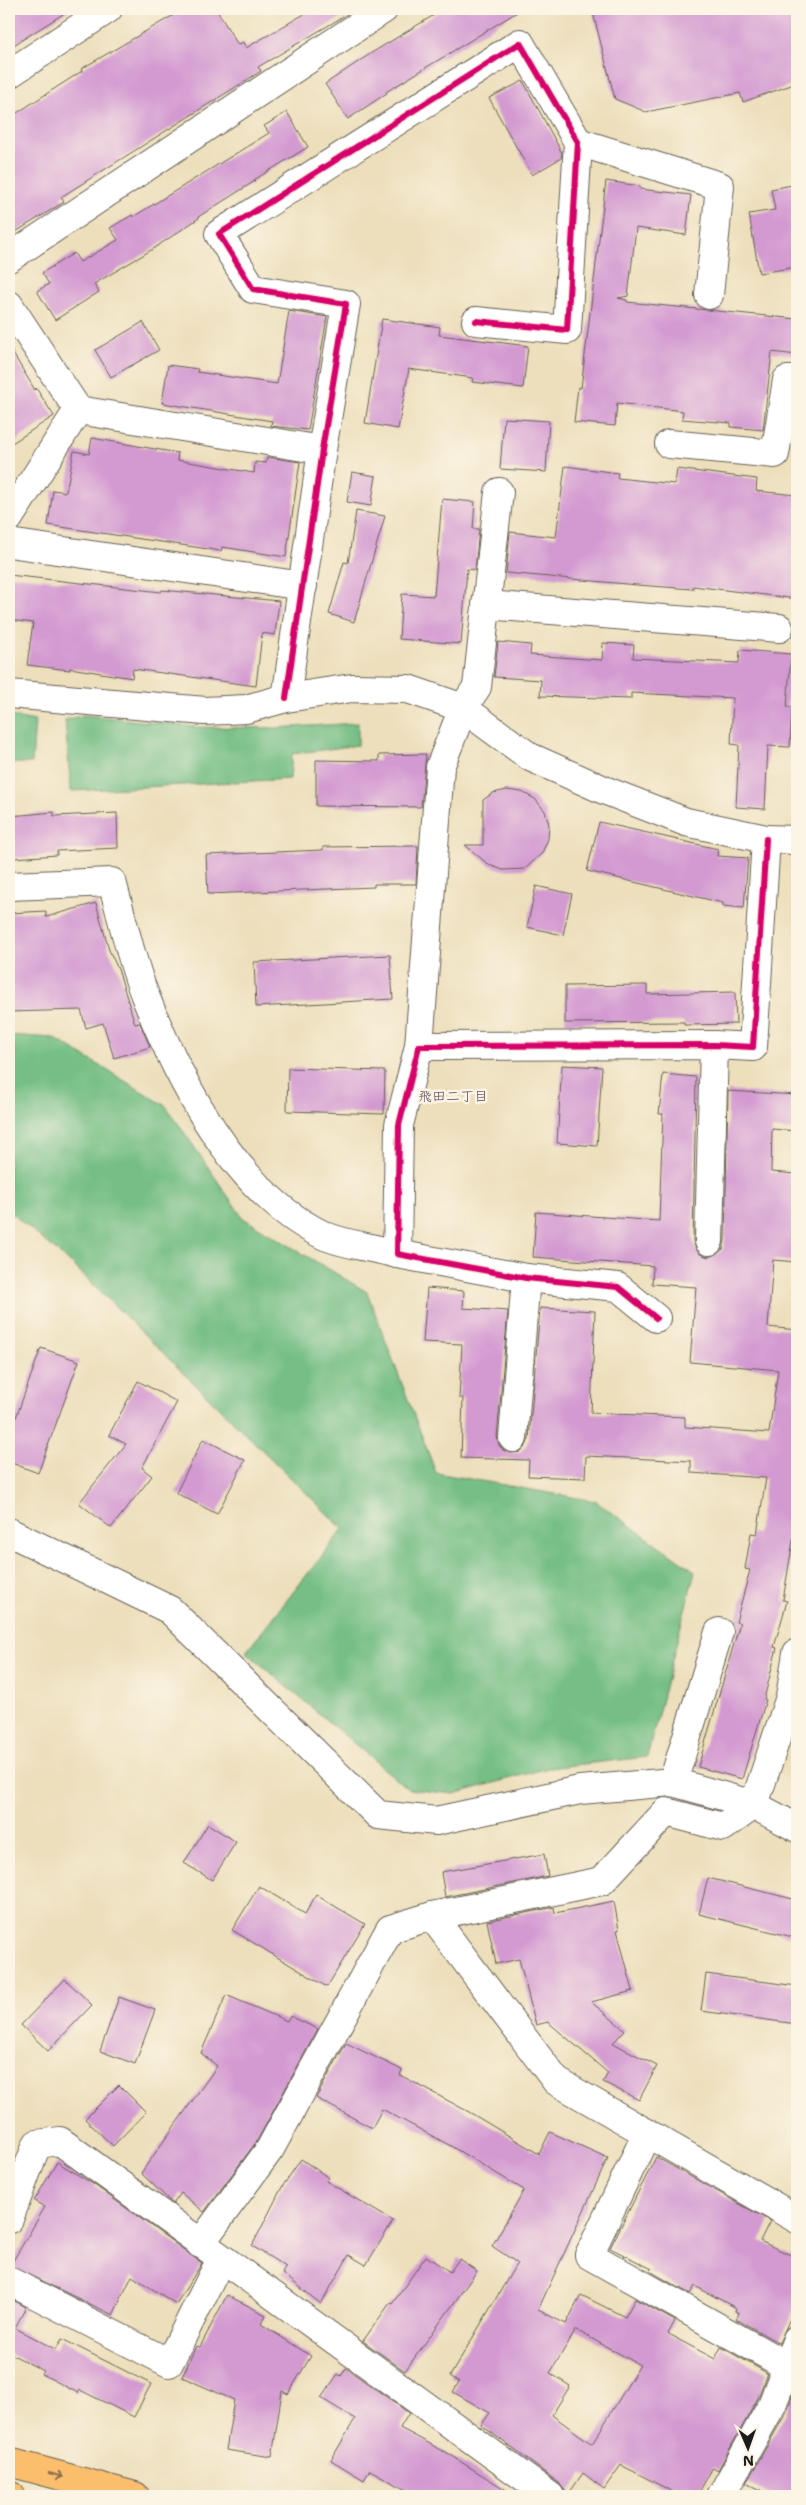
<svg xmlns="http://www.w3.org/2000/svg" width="806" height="2505" font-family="'Shantell Sans','Klee One',sans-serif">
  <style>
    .forest { fill: #74be85; stroke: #486d50 }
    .building { fill: #d39ad1; fill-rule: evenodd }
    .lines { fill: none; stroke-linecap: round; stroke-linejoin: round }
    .minor-casing { stroke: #656054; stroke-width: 30 }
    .trunk-casing { stroke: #656054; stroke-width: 30 }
    .minor { stroke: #fff; stroke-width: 28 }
    .trunk { stroke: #fabe6d; stroke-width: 28 }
    .cycleway-casing { stroke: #fcf5e5; stroke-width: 9 }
    .cycleway { stroke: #d6006c; stroke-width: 6 }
    .oneway { stroke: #8b6d44 }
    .labels { text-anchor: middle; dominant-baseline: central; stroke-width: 5; stroke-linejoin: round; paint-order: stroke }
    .neighbourhood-label { font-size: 14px; fill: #5c485b; stroke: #fcf5e5 }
  </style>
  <rect width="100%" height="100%" fill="#fcf5e5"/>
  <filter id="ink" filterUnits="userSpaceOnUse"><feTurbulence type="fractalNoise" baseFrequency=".02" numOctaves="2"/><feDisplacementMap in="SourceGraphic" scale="10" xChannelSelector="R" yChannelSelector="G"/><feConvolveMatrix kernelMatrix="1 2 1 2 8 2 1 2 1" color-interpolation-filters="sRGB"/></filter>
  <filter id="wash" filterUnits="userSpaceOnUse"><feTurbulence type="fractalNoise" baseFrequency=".0096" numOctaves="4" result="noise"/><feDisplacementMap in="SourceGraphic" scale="20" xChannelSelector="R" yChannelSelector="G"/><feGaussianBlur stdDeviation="1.12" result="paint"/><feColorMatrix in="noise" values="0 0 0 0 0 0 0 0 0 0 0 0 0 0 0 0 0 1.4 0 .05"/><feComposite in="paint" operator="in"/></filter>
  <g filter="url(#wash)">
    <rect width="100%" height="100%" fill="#eddfbc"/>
    <g class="forest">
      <path d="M84,715L198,727L275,728L358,723V745L292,754L290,779L71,791L65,720Z"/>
      <path d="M9,716L35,721L32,763H9Z"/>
      <path d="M9,1035L54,1038L166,1106L243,1218L367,1292L436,1473L595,1501L695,1571L647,1757L548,1768L454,1794L408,1789L246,1652L343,1529L72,1264L9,1211Z"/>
    </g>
    <g id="blocks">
      <g class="building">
        <path d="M9,9H71L9,48Z"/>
        <path d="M184,9H216L238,45L243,42L246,48L313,9H356L258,67L261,71L61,197L64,202L9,236V118L82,71L81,69Z"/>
        <path d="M444,9H522L386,92L387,93L348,119L325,84L373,52Z"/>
        <path d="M592,9H797V83L743,102L740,93L646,112L615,99Z"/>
        <path d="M523,81L562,153L561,158L532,175L489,98Z"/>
        <path d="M287,112L308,147L254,180L255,181L198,217L199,218L153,249L94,284L99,292L55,320L37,291L49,284L42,273L74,253L80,262L118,240L110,228L132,215L133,217L269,133L264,126Z"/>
        <path d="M606,181L640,186V189L691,195L686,235L636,228L628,296L618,298L627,300V302L797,319V355L772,352L763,430L731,427V423L682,419L683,411L617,403L615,426L574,422L578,387L581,388Z"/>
        <path d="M797,184V267L759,273L749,214L775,210L771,189Z"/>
        <path d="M289,311L327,317L308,430L271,426L272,421L162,403L168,365L198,369L197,372L277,384Z"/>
        <path d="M382,319L440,327L439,335L528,346L523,388L472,382L473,378L409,369L398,429L365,423Z"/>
        <path d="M143,322L159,350L111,377L95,350Z"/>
        <path d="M9,347L35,390L36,388L54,416L9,445Z"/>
        <path d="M504,418L549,421L546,472L500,469Z"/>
        <path d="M92,438L178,453L177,460L254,473L255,462L266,463L267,457L300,462L286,557L222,547L221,551L48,525L53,490L66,492L74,451L89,454Z"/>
        <path d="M565,466L618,473L617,478L675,484L677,469L757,479L756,491L797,495V599L693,586V589L637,585L506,573L510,532L556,537Z"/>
        <path d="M352,472L376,476L371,506L347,502Z"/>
        <path d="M442,499L475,502L473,529H479L475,570L467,569L461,644L399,639L402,594L434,596Z"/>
        <path d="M356,511L385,516L354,622L329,614L344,562L348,563Z"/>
        <path d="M9,575L161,592L162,590L279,601L275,635L262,633L256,686L133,669L132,678L70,668V670L27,665L33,623L9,620Z"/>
        <path d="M498,642L531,645L530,655L602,660L603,643L634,645L633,658L739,663L740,650L791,654L787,707H792L790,747L768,746L765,809L736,807L739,745L731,744L733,698L631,693V699L540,696L541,680L494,677Z"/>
        <path d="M426,754L421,807L316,806V760L379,761V755Z"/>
        <path d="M507,790L522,792L535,799L545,811L549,825L548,839L542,853L525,869L503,870L489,865L465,845H483V800L493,793Z"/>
        <path d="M54,812V816L117,813L118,848L57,851V855L14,858L11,816Z"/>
        <path d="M599,822L718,849L717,856L748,858L744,908L723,906V903L587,871Z"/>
        <path d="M418,846L416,884H374V887L208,894L206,855L323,850V847Z"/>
        <path d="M536,886L572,894L563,935L527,927Z"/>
        <path d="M96,903L109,950L118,969L135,1024L140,1023L150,1047L114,1058L103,1023L86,1028L81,1010L9,1012V976H11L9,913L46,911V917Z"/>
        <path d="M390,955L393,999L256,1007L254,962Z"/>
        <path d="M647,985V994L735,992L736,1024L684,1025V1022L565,1023V986Z"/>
        <path d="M562,1065L602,1067L597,1146L557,1143Z"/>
        <path d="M288,1068L385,1071L384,1114L287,1111Z"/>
        <path d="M663,1074L696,1077L693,1241L696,1249L700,1254L708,1257L717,1254L723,1249L725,1241L728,1091L797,1095V1131L772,1129L771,1172L797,1174V1262L773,1260L768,1327L797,1330V1517L783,1600L787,1601L774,1647L777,1648L764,1699L766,1700L742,1779L698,1767L740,1623L736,1622L750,1570L745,1569L751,1533L757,1534L766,1478L691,1473V1461L586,1456L585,1478L528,1476L529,1460L461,1458L463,1398H459L462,1344L423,1342L427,1288L464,1291L463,1308L508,1311L497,1437L499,1445L504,1451L511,1453L520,1452L526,1446L529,1439L540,1308L595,1311L591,1413L685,1417V1427L769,1433L778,1370L690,1362L696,1287L652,1284L653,1266L533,1257L536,1212L659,1221L663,1114H659Z"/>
        <path d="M41,1348L79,1361L38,1473L9,1462V1437Z"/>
        <path d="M138,1381L177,1402L142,1468L152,1476L111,1528L79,1503L126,1444L109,1435Z"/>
        <path d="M203,1439L245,1460L217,1514L176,1493Z"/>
        <path d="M208,1824L236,1842L212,1880L184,1863Z"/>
        <path d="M544,1854L548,1876L445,1897L441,1872Z"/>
        <path d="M708,1878L797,1900V1938L699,1914Z"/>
        <path d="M259,1886L305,1914L316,1895L365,1924L327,1987L232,1930Z"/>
        <path d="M614,1901L619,1930H617L633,1991L591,2002L625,2030L613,2043L657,2066L639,2100L603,2082L608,2073L548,2022L536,2025L519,1959L496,1964L487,1921L554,1907L555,1913Z"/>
        <path d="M706,1974L797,1986V2024L701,2011Z"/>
        <path d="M65,1979L92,2005L48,2051L21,2025Z"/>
        <path d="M226,1995L287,2021L290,2016L318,2029L257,2141L204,2212L181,2193L173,2204L141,2173L217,2066L201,2053Z"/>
        <path d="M119,1997L155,2010L135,2064L100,2051Z"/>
        <path d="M346,2043L402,2070L400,2075L469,2112L539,2154L550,2132L608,2158L538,2310L566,2324L581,2295L625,2317L635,2299L675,2321L668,2334L715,2359L721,2347L767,2373L758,2398L718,2470L713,2467L697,2496H681L621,2465L604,2489L583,2473L568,2495L559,2483L481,2425L490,2413L453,2392L459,2382L450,2376L517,2263L492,2246L524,2190L449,2145L382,2109L372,2128L316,2098ZM576,2330L640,2365L592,2444L552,2415L570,2386L550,2373Z"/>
        <path d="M119,2085L146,2112L113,2146L85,2119Z"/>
        <path d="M656,2157L770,2221L760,2241L797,2258V2303L779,2343L736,2319L739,2313L735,2311L736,2308L695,2286L690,2294L650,2271L652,2269L610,2248Z"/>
        <path d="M301,2159L329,2178L326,2181L393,2221L366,2265L349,2255L321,2304L282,2273L286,2267L252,2246L282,2187Z"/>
        <path d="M57,2162L93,2184L202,2263L176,2304L132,2276L113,2315L10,2266L45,2207L34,2201Z"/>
        <path d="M426,2256L450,2272L459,2259L477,2271L405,2371L363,2341L390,2303L392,2304Z"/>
        <path d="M227,2295L266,2315L261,2324L311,2356L288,2394L282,2391L272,2457L226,2450L234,2400L182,2377L196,2346L200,2347Z"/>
        <path d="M9,2298L26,2307L15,2328L56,2349L62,2339L151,2384L134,2417L80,2390L78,2393L42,2374L44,2371L9,2353Z"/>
        <path d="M346,2368L409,2413L400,2428L445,2452L516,2496H417L370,2470L364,2480L331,2460L355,2419L321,2398L338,2374L341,2376Z"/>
        <path d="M796,2386L797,2496H772L746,2483L786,2413Z"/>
      </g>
    </g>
  </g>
  <g filter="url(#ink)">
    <use href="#blocks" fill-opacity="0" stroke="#656054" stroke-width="1"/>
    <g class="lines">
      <g class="minor-casing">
        <g id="minor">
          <path d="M9,74L108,9"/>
          <path d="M578,142L720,186L709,295"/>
          <path d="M9,258L384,9"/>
          <path d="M9,305L78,410L322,450"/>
          <path d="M669,444L775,454L787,380H797"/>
          <path d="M9,518L78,410"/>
          <path d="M9,543L303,586"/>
          <path d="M486,605L779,628"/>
          <path d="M9,694L205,711L246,709L286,698L352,688L408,689L463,708L530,757L604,790L686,822L766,839L797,840"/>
          <path d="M286,698L322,450L346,304L253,289L219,234L520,43L578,142L567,330L476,321"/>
          <path d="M9,886L112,882C123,920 131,961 146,998C180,1083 237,1194 323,1235C342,1244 376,1248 397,1254"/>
          <path d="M419,1046L440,767L463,708L477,687L499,492"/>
          <path d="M709,1241L714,1045"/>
          <path d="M656,1318L618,1287L526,1278L397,1254L399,1125L419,1046L714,1045L753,1047L766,839"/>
          <path d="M513,1438L526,1278"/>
          <path d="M9,1532L170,1610L378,1815L436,1821L580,1790L673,1782L754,1805L790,1697L797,1653"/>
          <path d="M673,1782L719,1632"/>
          <path d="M432,1916L556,2081L797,2219"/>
          <path d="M647,2133L589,2255L787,2366"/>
          <path d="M9,2219L37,2144L60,2141L550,2496"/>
          <path d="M200,2244L270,2149L390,1929L432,1916L602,1881L666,1812L723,1827L754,1805L797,1828"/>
          <path d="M9,2281L169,2363L221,2259"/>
          <path d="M721,2496L772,2405L797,2339"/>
        </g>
      </g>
      <g class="trunk-casing">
        <g id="trunk">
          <path d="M9,2462L135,2496"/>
          <path d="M9,2496H11"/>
        </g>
      </g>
      <use href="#minor" class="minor"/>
      <use href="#trunk" class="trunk"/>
      <g class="cycleway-casing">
        <g id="cycleway">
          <path d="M286,698L322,450L346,304L253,289L219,234L520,43L578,142L567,330L476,321"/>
          <path d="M656,1318L618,1287L526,1278L397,1254L399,1125L419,1046L714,1045L753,1047L766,839"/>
        </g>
      </g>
      <use href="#cycleway" class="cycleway"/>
    </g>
    <defs><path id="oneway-shaft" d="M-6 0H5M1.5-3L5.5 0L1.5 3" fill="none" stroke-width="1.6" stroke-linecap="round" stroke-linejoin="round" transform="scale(1.25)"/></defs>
    <use class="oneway" href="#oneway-shaft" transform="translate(56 2475) rotate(15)"/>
  </g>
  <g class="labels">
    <g class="neighbourhood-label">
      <text x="453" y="1096">飛田二丁目</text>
    </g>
  </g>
  <rect width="806" height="2505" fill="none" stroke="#fcf5e5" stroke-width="30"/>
  <g transform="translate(748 2448) rotate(178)" stroke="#fcf5e5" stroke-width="4" paint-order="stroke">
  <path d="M0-4L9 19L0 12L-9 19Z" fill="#1c1c1c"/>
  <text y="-8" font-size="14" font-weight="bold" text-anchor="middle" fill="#1c1c1c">N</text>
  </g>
</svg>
